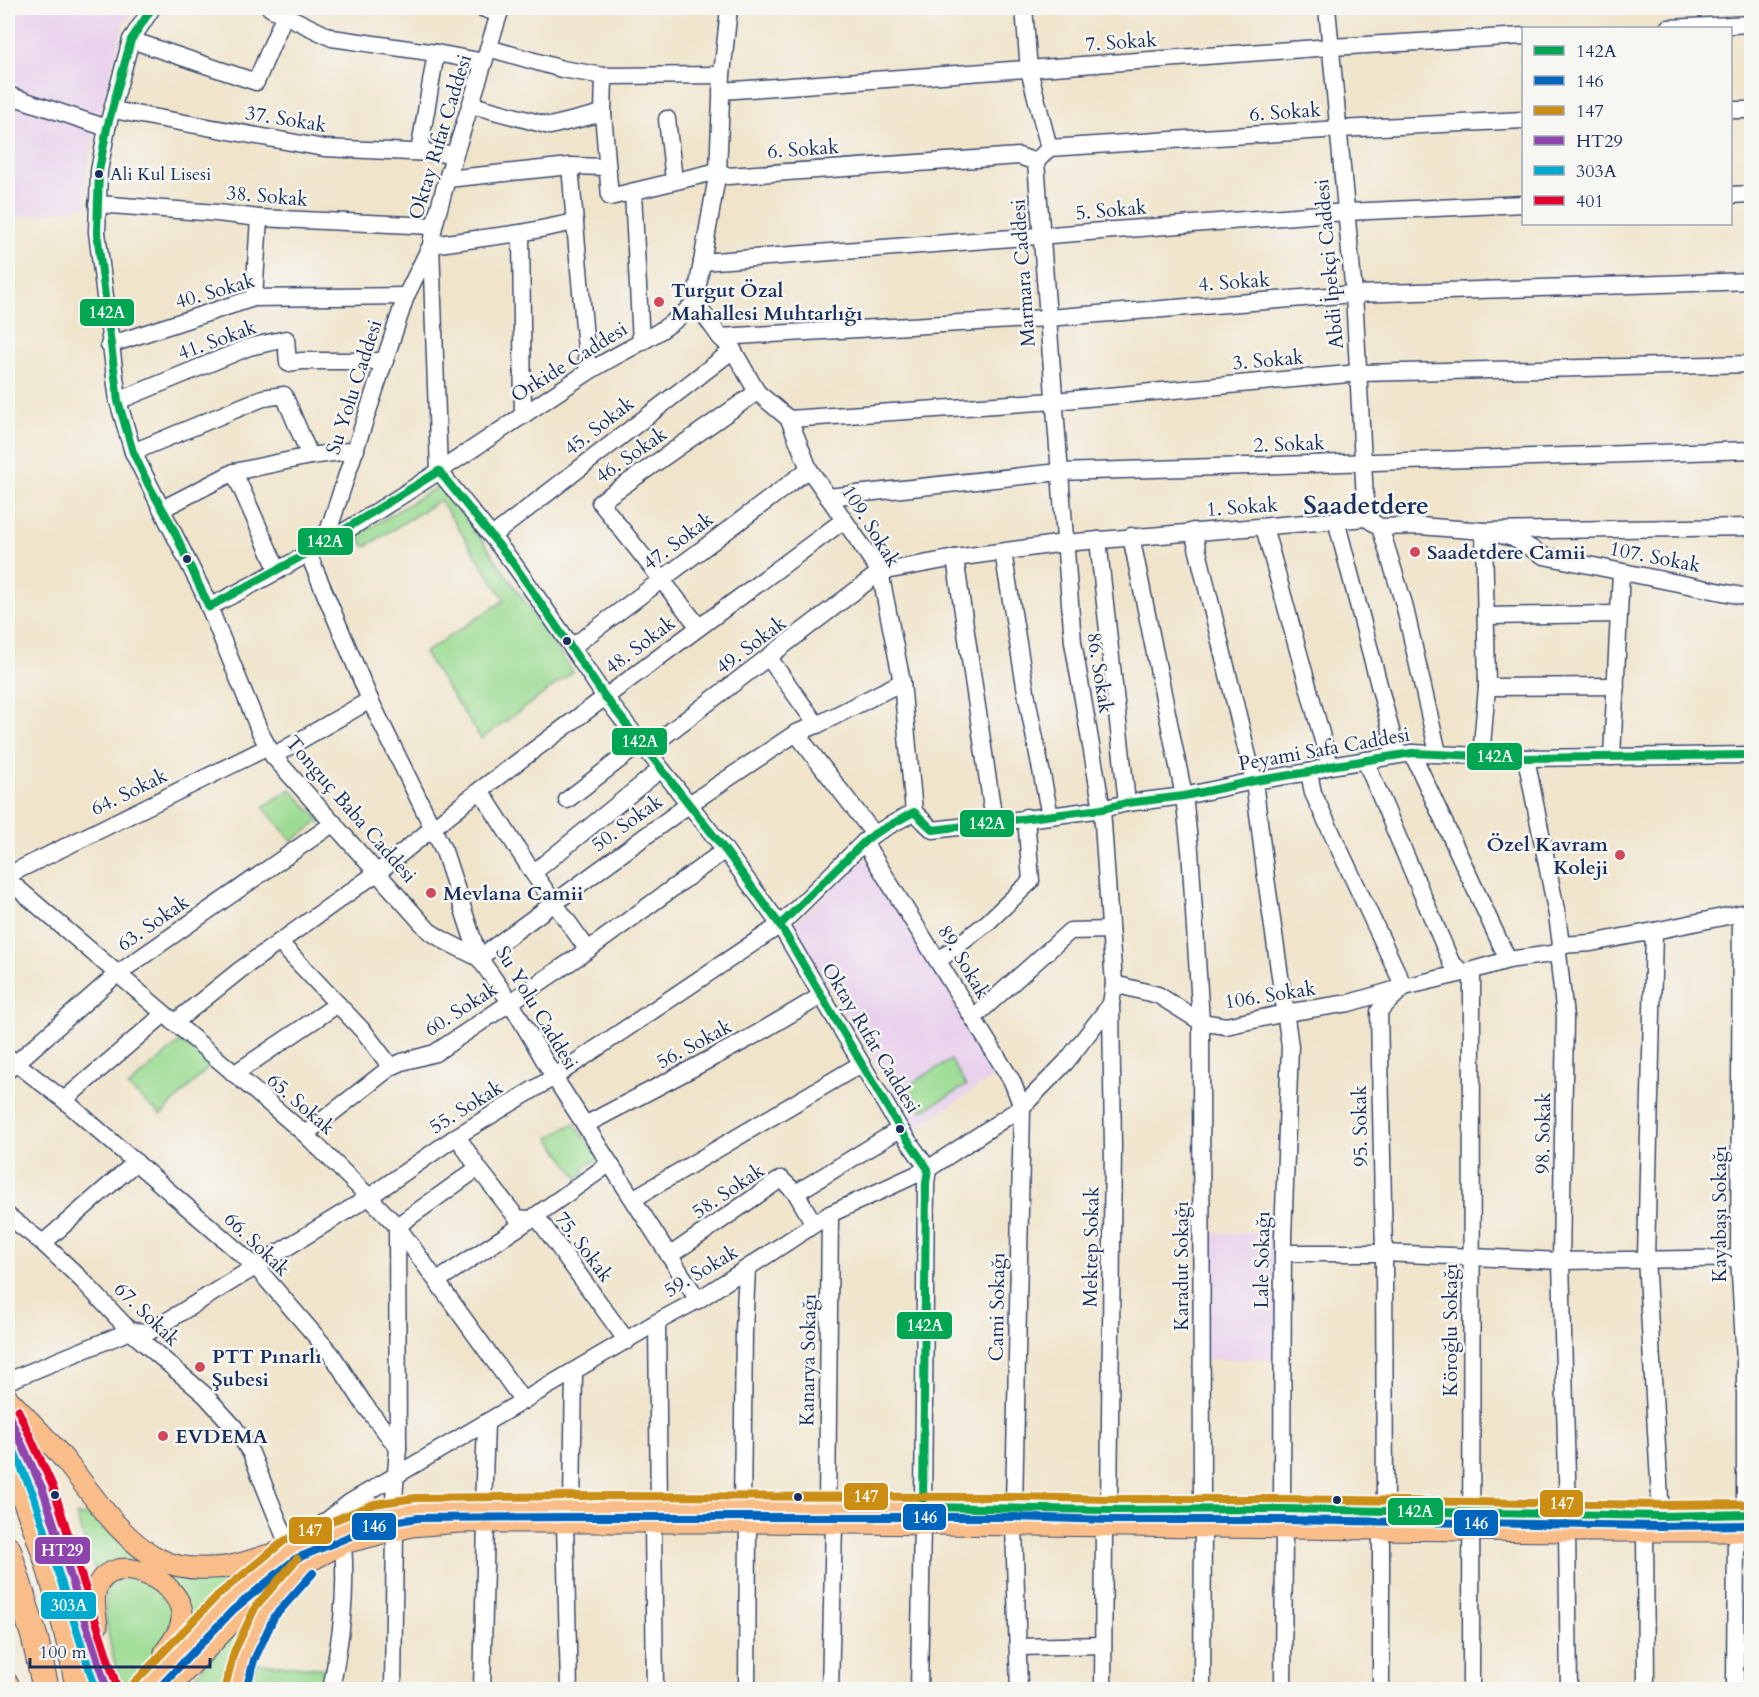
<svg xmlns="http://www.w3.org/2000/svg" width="1759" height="1697" font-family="Cardo,serif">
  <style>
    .built { fill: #e9d1ed }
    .green { fill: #9bdc92; stroke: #5b8678; stroke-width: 1.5 }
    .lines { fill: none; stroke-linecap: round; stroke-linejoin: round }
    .minor-casing { stroke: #3b4a6e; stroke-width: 19 }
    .major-casing { stroke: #3b4a6e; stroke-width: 23 }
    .highway-casing { stroke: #3b4a6e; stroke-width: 28 }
    .minor { stroke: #fff; stroke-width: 16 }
    .major { stroke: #f8bd88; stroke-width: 21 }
    .highway { stroke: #f8bd88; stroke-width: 26 }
    .bus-1-casing { stroke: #f6f6f2; stroke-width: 12 }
    .bus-2-casing { stroke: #f6f6f2; stroke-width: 12 }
    .bus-3-casing { stroke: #f6f6f2; stroke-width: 12 }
    .bus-4-casing { stroke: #f6f6f2; stroke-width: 12 }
    .bus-5-casing { stroke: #f6f6f2; stroke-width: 12 }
    .bus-6-casing { stroke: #f6f6f2; stroke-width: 12 }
    .bus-1 { stroke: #00a651; stroke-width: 8 }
    .bus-2 { stroke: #0065bd; stroke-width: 8 }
    .bus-3 { stroke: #cb8e13; stroke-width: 8 }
    .bus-4 { stroke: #8e44ad; stroke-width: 8 }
    .bus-5 { stroke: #00a9ce; stroke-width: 8 }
    .bus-6 { stroke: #e4002b; stroke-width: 8 }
    .bus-dot { fill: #1b2f5e; stroke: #f6f6f2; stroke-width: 2 }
    .poi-dot { fill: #d1495b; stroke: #f6f6f2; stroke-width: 2 }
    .labels { text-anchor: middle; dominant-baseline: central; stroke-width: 5; stroke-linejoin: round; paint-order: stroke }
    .bus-label { font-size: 18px; fill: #1b2f5e; stroke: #f6f6f2; text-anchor: start }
    .street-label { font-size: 20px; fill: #1b2f5e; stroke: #f6f6f2 }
    .poi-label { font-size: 20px; font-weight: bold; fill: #1b2f5e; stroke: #f6f6f2; text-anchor: start }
    .district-label { font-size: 26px; font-weight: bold; fill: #1b2f5e; stroke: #f6f6f2 }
    .line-badge { stroke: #f6f6f2; stroke-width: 2 }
    .badge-label { font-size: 16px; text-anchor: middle; font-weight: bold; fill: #fff }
  </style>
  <rect width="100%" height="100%" fill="#f6f6f2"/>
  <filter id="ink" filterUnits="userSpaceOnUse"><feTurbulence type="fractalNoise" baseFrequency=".0167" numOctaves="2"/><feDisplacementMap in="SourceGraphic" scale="12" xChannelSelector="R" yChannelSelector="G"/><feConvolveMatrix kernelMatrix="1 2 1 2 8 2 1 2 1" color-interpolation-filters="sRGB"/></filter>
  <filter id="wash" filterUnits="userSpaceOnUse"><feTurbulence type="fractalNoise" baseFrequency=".008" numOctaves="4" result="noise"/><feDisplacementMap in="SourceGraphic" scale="24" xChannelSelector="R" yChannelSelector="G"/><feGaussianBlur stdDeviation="1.35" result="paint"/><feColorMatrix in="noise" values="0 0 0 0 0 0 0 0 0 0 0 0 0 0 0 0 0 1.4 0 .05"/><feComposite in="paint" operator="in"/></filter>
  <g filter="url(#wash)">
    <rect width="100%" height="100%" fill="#f0e4ca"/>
    <g class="built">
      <path d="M8,8H135L124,24L96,126L86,178V206L8,220Z"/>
      <path d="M868,858L997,1075L916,1128L791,926Z"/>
      <path d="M1277,1232L1279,1359H1204L1206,1233Z"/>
    </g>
    <g class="green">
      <path d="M443,483L573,672L481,739L424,653L505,600L440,500L365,547L358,535Z"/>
      <path d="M291,789L320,821L292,841L263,807Z"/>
      <path d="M181,1041L211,1065L161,1115L128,1087Z"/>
      <path d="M951,1060L966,1086L922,1111L907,1086Z"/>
      <path d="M574,1123L600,1158L583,1168L585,1172L578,1178L549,1138Z"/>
      <path d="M100,1515L139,1557L264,1561L185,1637L189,1618L125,1560C112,1558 104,1564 95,1572L76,1516Z"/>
      <path d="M126,1577L148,1583L177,1612L169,1642L132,1689H121C114,1658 100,1617 108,1586Z"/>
      <path d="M257,1603L228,1689L186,1690L223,1641Z"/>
      <path d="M255,1663L328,1669L325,1689L250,1690Z"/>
    </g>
  </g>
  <g filter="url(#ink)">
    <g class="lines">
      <g class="minor-casing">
        <g id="minor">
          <path d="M152,8L131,40L107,128L99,171L97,232L118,401L133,452L203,592L260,732L273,756L429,931L445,941L479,958"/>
          <path d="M270,8L332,38L436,53L484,62"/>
          <path d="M482,8L499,14"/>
          <path d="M501,8L447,179L434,226L431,245L439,471L513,563L569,643L605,697L725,850L780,925L900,1129L928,1169"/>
          <path d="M1024,8L1029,70L1049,148L1036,162L1073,642L1102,809L1114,984L1111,1004L1113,1147L1109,1510"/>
          <path d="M1327,8L1354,294L1366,518"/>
          <path d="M1668,28L1752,24"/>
          <path d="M131,40L256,82L285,14"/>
          <path d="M488,48L562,69L604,76L722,75"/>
          <path d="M604,76L603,113L610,197L718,171L728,176L1019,156L1036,162"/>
          <path d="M721,91L1331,47L1524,36"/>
          <path d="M8,95L107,128"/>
          <path d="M472,105L550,126L603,113"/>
          <path d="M113,110L324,148L454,154"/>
          <path d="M1730,110H1752"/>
          <path d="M667,119L674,180"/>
          <path d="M1049,148L1339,129L1524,120"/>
          <path d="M419,152L436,53"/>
          <path d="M570,166L588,372"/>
          <path d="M447,179L570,166L607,167"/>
          <path d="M633,193L641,342"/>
          <path d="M1730,195L1752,194"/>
          <path d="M97,204L217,213L259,218L434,226"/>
          <path d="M521,233L523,416"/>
          <path d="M431,245L521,233L575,222"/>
          <path d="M702,262L1346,212L1524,204"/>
          <path d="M254,298L259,218"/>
          <path d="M695,302L720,337L733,350L757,392L789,419L809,469L880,572L902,682L914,812"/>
          <path d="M720,337L1047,318L1354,294L1752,281"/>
          <path d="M109,345L254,298L406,296"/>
          <path d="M118,401L249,347L286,339L288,363L302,361H385"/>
          <path d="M789,419L1054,401L1359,373L1752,364"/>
          <path d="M133,452L263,398L284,395L310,456"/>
          <path d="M234,472L278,571"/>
          <path d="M828,497L1059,472L1752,450"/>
          <path d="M162,509L234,472L310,456L356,450"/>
          <path d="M1336,520L1397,754"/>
          <path d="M1264,527L1330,766"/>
          <path d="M1380,527L1404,604L1438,753"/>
          <path d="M1193,531L1254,781L1266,878L1290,1046L1283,1237L1282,1509"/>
          <path d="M492,536L733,350"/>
          <path d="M1131,536L1184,796L1190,850L1201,1022L1202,1511"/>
          <path d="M1098,540L1127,803"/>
          <path d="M324,544L406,296L429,249"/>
          <path d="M1003,552L1027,698L1050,816"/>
          <path d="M308,553L370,700L444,851L479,958L511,1003L554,1077L698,1300"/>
          <path d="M955,558L994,821"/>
          <path d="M209,607C342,541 462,455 585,374C620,351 668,333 695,302L718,171L722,75L729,8"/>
          <path d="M1486,616L1618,614"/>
          <path d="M699,627L600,502L757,392"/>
          <path d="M572,647L809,469"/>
          <path d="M769,658L817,725"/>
          <path d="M1487,687L1616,686"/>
          <path d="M796,733L874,834"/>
          <path d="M646,750L880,572L955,558L1064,543L1366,518L1380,527L1419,526L1484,531L1752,527"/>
          <path d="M1412,753L1508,960"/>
          <path d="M273,756L370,700"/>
          <path d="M1481,757L1487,687L1484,531L1513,538L1544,556L1752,598"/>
          <path d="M1612,757L1621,572"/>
          <path d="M1526,758L1557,915L1561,945L1558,953L1565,1017L1561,1261L1568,1513"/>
          <path d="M1365,760L1451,962L1463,973L1508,960L1558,953"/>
          <path d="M1309,772L1313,793L1404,987L1379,1011L1384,1253L1385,1511"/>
          <path d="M480,790L533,873L588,950"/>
          <path d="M567,800L641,743"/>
          <path d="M914,812L933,830L1050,816L1102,809L1127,803L1184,796L1254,781L1309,772L1330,766L1412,753L1526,758L1752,755"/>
          <path d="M864,842L1012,1081L1022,1107L1014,1507"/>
          <path d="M533,873L661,769"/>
          <path d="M8,875L268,747"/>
          <path d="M8,880L305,1134L369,1197L397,1226L523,1401"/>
          <path d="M1741,914L1739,1257L1745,1362V1514"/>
          <path d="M279,942L365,1033L391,1067"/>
          <path d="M1561,945L1591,943L1654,931"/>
          <path d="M479,958L688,805L796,733L817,725L902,682"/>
          <path d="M938,961L988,922L1031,881L1026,817"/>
          <path d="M1114,984L1158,995L1201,1022L1226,1026L1285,1013L1349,1003L1404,987L1463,973"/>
          <path d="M973,1018L1070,931L1110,930"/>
          <path d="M174,1023L240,970L378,872L480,790L844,520"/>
          <path d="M8,1057L64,1100L256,1267L332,1355L364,1404L398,1448L393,1511"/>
          <path d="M8,1070L117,974L334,823"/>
          <path d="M234,1074L338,1004"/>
          <path d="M64,1100L163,1015"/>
          <path d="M585,1125L748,1039L821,996"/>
          <path d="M305,1134L391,1067L402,1062L435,1053L588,950L725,850"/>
          <path d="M457,1136L478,1168L517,1218L539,1220L627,1341"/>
          <path d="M796,1193L814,1224"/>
          <path d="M633,1199L861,1064"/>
          <path d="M8,1216L43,1243L82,1280L130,1331L205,1395L234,1427L251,1453L290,1550L349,1503L657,1322L698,1300L830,1214L928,1169L1022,1107L1066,1062L1111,1004"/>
          <path d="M43,1243L136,1162"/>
          <path d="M1283,1253H1384L1561,1261L1752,1258"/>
          <path d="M669,1256L781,1179L796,1193L900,1129"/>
          <path d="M437,1281L531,1219L609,1164"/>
          <path d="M657,1322L659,1507"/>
          <path d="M8,1381L130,1331L149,1332L369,1197L457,1136L554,1077L780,925L864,842L874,834L914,812"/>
          <path d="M398,1448L397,1226L478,1168"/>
          <path d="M572,1506L574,1371"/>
          <path d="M483,1507L486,1424"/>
          <path d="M742,1507L744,1331L747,1269"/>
          <path d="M827,1507L830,1214"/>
          <path d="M923,1507L926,1183L928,1169"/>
          <path d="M1661,1516L1646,1258L1654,931L1752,911"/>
          <path d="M565,1523L569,1690"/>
          <path d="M653,1523L655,1690"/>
          <path d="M1014,1526L1019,1690"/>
          <path d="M1381,1529V1690"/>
          <path d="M1645,1530L1646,1690"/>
          <path d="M1567,1531L1569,1690"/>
          <path d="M1019,1647L1103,1645"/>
          <path d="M331,1690C341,1637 347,1597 343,1543"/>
          <path d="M393,1690L395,1529"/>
          <path d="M482,1690L486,1523"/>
          <path d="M747,1690L748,1522"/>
          <path d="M830,1690L834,1523"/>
          <path d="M919,1690L922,1524"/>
          <path d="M1103,1690L1104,1525"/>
          <path d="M1202,1690L1203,1527"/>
          <path d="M1283,1690L1284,1527"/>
          <path d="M1471,1690L1472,971"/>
          <path d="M1735,1690L1736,1530"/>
        </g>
      </g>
      <g class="major-casing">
        <g id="major">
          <path d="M8,1399C28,1420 49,1440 67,1463C94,1496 120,1539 159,1559C174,1567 195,1569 212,1568C237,1568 260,1556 284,1551"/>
          <path d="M8,1414L43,1490L58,1533L107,1690"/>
          <path d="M97,1626C96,1614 92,1600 96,1589C112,1546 186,1582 182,1619C181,1631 172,1643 165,1652"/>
          <path d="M8,1684V1690"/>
          <path d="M142,1690L226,1602L290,1550L377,1514L417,1508L572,1506L1014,1507L1109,1510L1282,1509L1661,1516L1752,1514"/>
          <path d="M167,1690L246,1607L285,1574L343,1543L412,1526L460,1522H748L1567,1531H1752"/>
          <path d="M235,1690L244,1656L265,1611L290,1583"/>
        </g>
      </g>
      <g class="highway-casing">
        <g id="highway">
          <path d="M8,1460C42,1532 65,1611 79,1690"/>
          <path d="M8,1550L35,1639L46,1690"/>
        </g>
      </g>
      <use href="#minor" class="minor"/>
      <use href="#major" class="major"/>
      <use href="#highway" class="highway"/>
      <g class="bus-1-casing">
        <g id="bus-1">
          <path d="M152,8L131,40L107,128L99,171L97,232L118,401L133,452L149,486L170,522L209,607"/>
          <path d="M439,471L513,563L605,697L725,850L780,925L900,1129L928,1169L926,1183L923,1507L1109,1510L1282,1509L1661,1516L1752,1514"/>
          <path d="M209,607L297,559L439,471"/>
          <path d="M780,925L864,842L874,834L914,812L933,830L1102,809L1127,803L1184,796L1254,781L1309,772L1330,766L1412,753L1526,758L1752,755"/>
        </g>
      </g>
      <g class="bus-2-casing">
        <g id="bus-2">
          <path d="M157,1690L233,1610L295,1559L380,1524L418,1518L572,1517H1014L1109,1520H1282L1661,1526L1752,1525"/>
          <path d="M246,1690L254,1660L274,1617L313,1573"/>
        </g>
      </g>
      <g class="bus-3-casing">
        <g id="bus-3">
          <path d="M134,1683L218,1595L284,1541L374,1504L415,1498L572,1496L1014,1497L1109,1499H1282L1661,1505L1752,1504"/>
          <path d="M225,1687L234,1652L256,1606L297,1559"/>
        </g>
      </g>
      <g class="bus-4-casing">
        <path id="bus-4" d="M8,1414L43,1490L107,1690"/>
      </g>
      <g class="bus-5-casing">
        <path id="bus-5" d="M8,1438L33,1494L96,1690"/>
      </g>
      <g class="bus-6-casing">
        <path id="bus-6" d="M18,1410L53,1487L117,1687"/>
      </g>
      <use href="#bus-1" class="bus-1"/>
      <use href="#bus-2" class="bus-2"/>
      <use href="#bus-3" class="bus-3"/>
      <use href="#bus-4" class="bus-4"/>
      <use href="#bus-5" class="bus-5"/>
      <use href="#bus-6" class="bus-6"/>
    </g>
  </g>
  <g class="bus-dot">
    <circle cx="99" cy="174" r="5"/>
    <circle cx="187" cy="559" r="5"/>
    <circle cx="567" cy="641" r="5"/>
    <circle cx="900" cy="1129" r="5"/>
    <circle cx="55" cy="1495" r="5"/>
    <circle cx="798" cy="1497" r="5"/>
    <circle cx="1337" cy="1500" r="5"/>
  </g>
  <g class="poi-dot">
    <circle cx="659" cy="302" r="6"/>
    <circle cx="1415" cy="552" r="6"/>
    <circle cx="1620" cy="855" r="6"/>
    <circle cx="431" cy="893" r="6"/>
    <circle cx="200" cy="1367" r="6"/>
    <circle cx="163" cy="1436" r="6"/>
  </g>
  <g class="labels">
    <g class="bus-label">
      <text x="110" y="174">Ali Kul Lisesi</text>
    </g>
    <g class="street-label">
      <text transform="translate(1121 42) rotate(-4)">7. Sokak</text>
      <text transform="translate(1285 112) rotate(-4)">6. Sokak</text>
      <text transform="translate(286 119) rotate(9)">37. Sokak</text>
      <text transform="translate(440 137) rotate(-73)">Oktay Rıfat Caddesi</text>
      <text transform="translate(803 149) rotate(-4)">6. Sokak</text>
      <text transform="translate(267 196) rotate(5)">38. Sokak</text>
      <text transform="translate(1111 210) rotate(-5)">5. Sokak</text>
      <text transform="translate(1329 264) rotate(-95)">Abdi İpekçi Caddesi</text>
      <text transform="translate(1023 273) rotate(-94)">Marmara Caddesi</text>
      <text transform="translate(1234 282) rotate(-4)">4. Sokak</text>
      <text transform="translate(215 291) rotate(-16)">40. Sokak</text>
      <text transform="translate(217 340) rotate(-20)">41. Sokak</text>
      <text transform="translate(1268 360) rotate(-5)">3. Sokak</text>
      <text transform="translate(569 362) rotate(-32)">Orkide Caddesi</text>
      <text transform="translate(354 387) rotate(-72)">Su Yolu Caddesi</text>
      <text transform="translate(599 426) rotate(-38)">45. Sokak</text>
      <text transform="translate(1289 444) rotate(-2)">2. Sokak</text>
      <text transform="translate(631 455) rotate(-35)">46. Sokak</text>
      <text transform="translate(1242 507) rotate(-4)">1. Sokak</text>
      <text transform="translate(871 526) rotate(58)">109. Sokak</text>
      <text transform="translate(678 541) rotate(-37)">47. Sokak</text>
      <text transform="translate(1655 557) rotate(11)">107. Sokak</text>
      <text transform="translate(640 645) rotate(-37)">48. Sokak</text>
      <text transform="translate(751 645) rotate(-37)">49. Sokak</text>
      <text transform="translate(1100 673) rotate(81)">86. Sokak</text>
      <text transform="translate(1324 749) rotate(-10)">Peyami Safa Caddesi</text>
      <text transform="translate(129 792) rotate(-26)">64. Sokak</text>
      <text transform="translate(351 809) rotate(49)">Tonguç Baba Caddesi</text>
      <text transform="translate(627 823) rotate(-36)">50. Sokak</text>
      <text transform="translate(153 923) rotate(-35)">63. Sokak</text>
      <text transform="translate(964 962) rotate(59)">89. Sokak</text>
      <text transform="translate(1270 995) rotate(-9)">106. Sokak</text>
      <text transform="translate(537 1008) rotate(59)">Su Yolu Caddesi</text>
      <text transform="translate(461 1009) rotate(-33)">60. Sokak</text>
      <text transform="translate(871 1038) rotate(59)">Oktay Rıfat Caddesi</text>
      <text transform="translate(694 1044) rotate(-28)">56. Sokak</text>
      <text transform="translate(301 1104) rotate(41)">65. Sokak</text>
      <text transform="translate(466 1107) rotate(-32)">55. Sokak</text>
      <text transform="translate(1360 1126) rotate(-91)">95. Sokak</text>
      <text transform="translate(1543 1133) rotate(-89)">98. Sokak</text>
      <text transform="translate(728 1191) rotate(-34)">58. Sokak</text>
      <text transform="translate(1719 1214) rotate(-90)">Kayabaşı Sokağı</text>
      <text transform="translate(257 1244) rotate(44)">66. Sokak</text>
      <text transform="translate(584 1247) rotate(53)">75. Sokak</text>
      <text transform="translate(1091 1247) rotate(-89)">Mektep Sokak</text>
      <text transform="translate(1262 1260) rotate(-89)">Lale Sokağı</text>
      <text transform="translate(1181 1266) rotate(-90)">Karadut Sokağı</text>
      <text transform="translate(701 1271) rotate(-31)">59. Sokak</text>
      <text transform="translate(997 1307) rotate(-89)">Cami Sokağı</text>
      <text transform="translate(147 1314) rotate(44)">67. Sokak</text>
      <text transform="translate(1450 1330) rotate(-90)">Köroğlu Sokağı</text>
      <text transform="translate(808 1360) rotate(-89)">Kanarya Sokağı</text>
    </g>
    <g class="poi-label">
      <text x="671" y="290">Turgut Özal<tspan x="671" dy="23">Mahallesi Muhtarlığı</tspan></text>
      <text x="1427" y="552">Saadetdere Camii</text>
      <text x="1608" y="844" text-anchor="end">Özel Kavram<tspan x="1608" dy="23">Koleji</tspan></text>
      <text x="443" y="893">Mevlana Camii</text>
      <text x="212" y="1356">PTT Pınarlı<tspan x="212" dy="23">Şubesi</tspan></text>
      <text x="175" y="1436">EVDEMA</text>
    </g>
    <g class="district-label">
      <text x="1366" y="505">Saadetdere</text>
    </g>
  </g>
  <g class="line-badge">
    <rect x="79" y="298" width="56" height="29" rx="6" fill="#00a651"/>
    <rect x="297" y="527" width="57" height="29" rx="6" fill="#00a651"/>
    <rect x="611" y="727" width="57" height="29" rx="6" fill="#00a651"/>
    <rect x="1466" y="742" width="57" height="29" rx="6" fill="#00a651"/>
    <rect x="959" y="809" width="56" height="29" rx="6" fill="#00a651"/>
    <rect x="896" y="1311" width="57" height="29" rx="6" fill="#00a651"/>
    <rect x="843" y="1482" width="46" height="29" rx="6" fill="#cb8e13"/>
    <rect x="1539" y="1489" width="45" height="29" rx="6" fill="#cb8e13"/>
    <rect x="1387" y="1497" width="57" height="29" rx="6" fill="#00a651"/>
    <rect x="902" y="1503" width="45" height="28" rx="6" fill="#0065bd"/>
    <rect x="1453" y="1509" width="46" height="28" rx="6" fill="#0065bd"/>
    <rect x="351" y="1512" width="46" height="29" rx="6" fill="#0065bd"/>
    <rect x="288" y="1516" width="45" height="29" rx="6" fill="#cb8e13"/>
    <rect x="34" y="1536" width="57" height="29" rx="6" fill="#8e44ad"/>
    <rect x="40" y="1591" width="57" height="29" rx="6" fill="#00a9ce"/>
  </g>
  <g class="badge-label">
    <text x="107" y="318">142A</text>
    <text x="325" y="547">142A</text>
    <text x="640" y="747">142A</text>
    <text x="1495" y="762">142A</text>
    <text x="987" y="829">142A</text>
    <text x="925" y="1331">142A</text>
    <text x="866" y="1502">147</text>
    <text x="1562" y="1509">147</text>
    <text x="1415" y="1517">142A</text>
    <text x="925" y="1523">146</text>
    <text x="1476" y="1529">146</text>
    <text x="374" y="1532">146</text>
    <text x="310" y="1536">147</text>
    <text x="62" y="1556">HT29</text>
    <text x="69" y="1611">303A</text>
  </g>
  <rect width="1759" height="1697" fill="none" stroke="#f6f6f2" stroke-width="30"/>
  <rect x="1522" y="27" width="210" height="198" fill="#f6f6f2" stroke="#9ea6b7" stroke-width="1.5"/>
  <rect x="1534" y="46" width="30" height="9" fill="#00a651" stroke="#9ea6b7" stroke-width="1.5"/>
  <text x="1576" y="57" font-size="18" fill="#1b2f5e">142A</text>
  <rect x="1534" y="76" width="30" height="9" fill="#0065bd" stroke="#9ea6b7" stroke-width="1.5"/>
  <text x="1576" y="87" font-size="18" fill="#1b2f5e">146</text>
  <rect x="1534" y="106" width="30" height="9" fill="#cb8e13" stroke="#9ea6b7" stroke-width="1.5"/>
  <text x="1576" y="117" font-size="18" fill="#1b2f5e">147</text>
  <rect x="1534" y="136" width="30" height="9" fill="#8e44ad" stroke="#9ea6b7" stroke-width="1.5"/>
  <text x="1576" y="147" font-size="18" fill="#1b2f5e">HT29</text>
  <rect x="1534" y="166" width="30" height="9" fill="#00a9ce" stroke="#9ea6b7" stroke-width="1.5"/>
  <text x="1576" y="177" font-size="18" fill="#1b2f5e">303A</text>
  <rect x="1534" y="196" width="30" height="9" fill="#e4002b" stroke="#9ea6b7" stroke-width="1.5"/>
  <text x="1576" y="207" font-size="18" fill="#1b2f5e">401</text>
  <path d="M30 1658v9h180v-9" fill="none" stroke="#1b2f5e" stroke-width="3"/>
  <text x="39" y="1658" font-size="18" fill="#1b2f5e" stroke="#f6f6f2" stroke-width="4.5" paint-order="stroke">100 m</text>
</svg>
